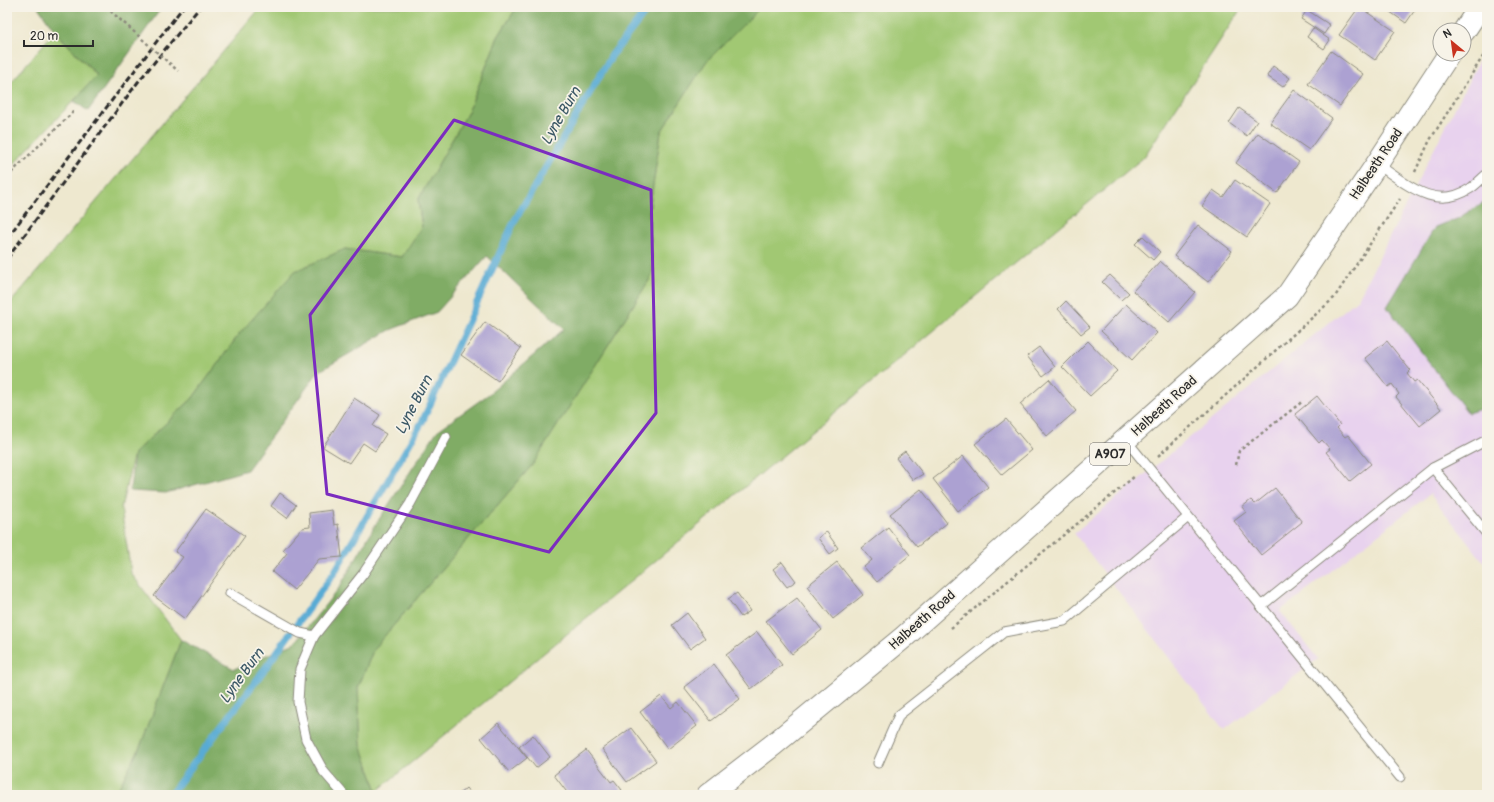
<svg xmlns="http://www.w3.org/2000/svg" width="1494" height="802" font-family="Pangolin,sans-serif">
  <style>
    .built { fill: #e8d2ee }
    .green { fill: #a1c873; stroke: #667a4f }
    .forest { fill: #80ac65; stroke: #566c48 }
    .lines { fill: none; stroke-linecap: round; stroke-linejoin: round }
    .stream { stroke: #59abd4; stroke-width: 7 }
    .building { fill: #aca1d2 }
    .lane-casing { stroke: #8c8a7d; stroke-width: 11 }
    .primary-casing { stroke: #8c8a7d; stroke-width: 24 }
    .path { stroke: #8c8a7d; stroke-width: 2.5; stroke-dasharray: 3 3; stroke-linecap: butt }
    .lane { stroke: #fff; stroke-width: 9 }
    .primary { stroke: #fff; stroke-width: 22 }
    .rail { stroke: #2b2b2b; stroke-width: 3; stroke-dasharray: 6 3; stroke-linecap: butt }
    .path-bridge { stroke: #8c8a7d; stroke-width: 2.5; stroke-dasharray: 3 3; stroke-linecap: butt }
    .marked { fill: none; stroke: #7b2cbf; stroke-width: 3; stroke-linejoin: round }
    .labels { text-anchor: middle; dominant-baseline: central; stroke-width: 3.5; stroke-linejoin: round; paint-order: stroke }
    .shield { fill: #f7f3e8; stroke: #686764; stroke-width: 1 }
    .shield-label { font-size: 13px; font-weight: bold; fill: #2b2b2b }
    .street-label { font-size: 14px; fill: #2b2b2b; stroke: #f7f3e8 }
    .water-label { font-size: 15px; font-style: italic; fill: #3b5866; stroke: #f7f3e8 }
  </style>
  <rect width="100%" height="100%" fill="#f7f3e8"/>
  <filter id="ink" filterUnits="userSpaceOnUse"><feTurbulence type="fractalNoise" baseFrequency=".025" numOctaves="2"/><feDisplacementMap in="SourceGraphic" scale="8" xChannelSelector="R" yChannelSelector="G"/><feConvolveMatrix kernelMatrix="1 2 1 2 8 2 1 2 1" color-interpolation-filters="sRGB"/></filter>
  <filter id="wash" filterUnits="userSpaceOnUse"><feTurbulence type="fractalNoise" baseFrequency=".012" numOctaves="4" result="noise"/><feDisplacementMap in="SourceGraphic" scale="16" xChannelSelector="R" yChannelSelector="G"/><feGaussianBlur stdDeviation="0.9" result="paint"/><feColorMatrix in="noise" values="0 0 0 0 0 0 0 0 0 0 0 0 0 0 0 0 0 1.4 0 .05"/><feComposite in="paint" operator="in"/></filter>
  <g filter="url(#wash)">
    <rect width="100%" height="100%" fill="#eee8cf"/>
    <path class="built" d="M1487,45V566L1430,494L1280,611L1318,659L1224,730L1074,533L1358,299Z"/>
    <g class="green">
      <path d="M261,7H517L498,37L468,112L418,200L422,229L402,257L345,249L240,333L192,399L134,453L121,508L131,573L181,640L140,747L115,795H7V307Z"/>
      <path d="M761,7H1242L1144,157L377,791L361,745L358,688L374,648L533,464L653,274L649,212L661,132L706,62Z"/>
      <path d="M55,31L97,76L7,171V87Z"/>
    </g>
    <g class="forest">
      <path d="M38,7H162L88,111L74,101L97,75L55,31Z"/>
      <path d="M517,7H761L706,62L661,132L649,212L653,274L533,464L374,648L358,688L361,745L377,791L373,795H115L140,747L181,640L234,669L295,643L339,588L374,527L437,431L489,394L564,329L487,256L437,312L390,330L318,372L247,470L166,493L130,491L134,453L192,399L240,333L295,271L345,249L402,257L422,226L418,200L468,112L498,37Z"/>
      <path d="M1487,200V407L1468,413L1387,307L1435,227L1457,219Z"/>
    </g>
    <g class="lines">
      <path class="stream" d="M170,795L256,681L334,573L422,422L515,220L612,55L649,7"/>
    </g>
    <g id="blocks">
      <g class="building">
        <path d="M1359,7L1395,31L1375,60L1339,35Z"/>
        <path d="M1383,7H1417L1406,23Z"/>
        <path d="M1307,10L1330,25L1324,34L1301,19Z"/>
        <path d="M1313,28L1330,40L1324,49L1307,37Z"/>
        <path d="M1331,51L1363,74L1340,106L1308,84Z"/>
        <path d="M1273,66L1290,78L1283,87L1267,76Z"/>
        <path d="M1294,90L1332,118L1309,150L1270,123Z"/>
        <path d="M1239,108L1257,121L1247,136L1229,123Z"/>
        <path d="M1258,133L1299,162L1277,193L1236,163Z"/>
        <path d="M1235,180L1270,204L1247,237L1202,206L1213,190L1223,197Z"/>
        <path d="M1198,225L1232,251L1208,282L1174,256Z"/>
        <path d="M1143,236L1160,252L1153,260L1135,244Z"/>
        <path d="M1160,261L1195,292L1169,322L1133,291Z"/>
        <path d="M1110,275L1129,293L1121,300L1102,282Z"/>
        <path d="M1066,301L1090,327L1081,334L1058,309Z"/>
        <path d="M1126,304L1157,333L1132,360L1101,331Z"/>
        <path d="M485,322L521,348L498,381L461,355Z"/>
        <path d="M1088,341L1117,371L1090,396L1062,367Z"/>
        <path d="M1387,341L1410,370L1407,373L1414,382L1417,380L1441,409L1420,426L1396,397L1399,394L1392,384L1388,387L1365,358Z"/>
        <path d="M1039,347L1055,367L1043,376L1027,356Z"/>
        <path d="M1049,379L1076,411L1047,436L1020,404Z"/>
        <path d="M1317,396L1340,425L1337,428L1345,437L1348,435L1371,464L1350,481L1326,452L1330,449L1322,440L1319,443L1295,414Z"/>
        <path d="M354,398L380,415L373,426L386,434L375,451L363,443L349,463L323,447Z"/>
        <path d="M1006,419L1032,450L1002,475L975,444Z"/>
        <path d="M905,451L923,474L913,480L896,458Z"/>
        <path d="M963,456L988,487L958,511L933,479Z"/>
        <path d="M1275,488L1302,522L1261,555L1234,521L1246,512L1242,507L1251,500L1255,504Z"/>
        <path d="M921,489L947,523L917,547L890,514Z"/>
        <path d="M280,493L296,505L287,518L271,506Z"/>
        <path d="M206,509L245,536L185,619L154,596L183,557L175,552Z"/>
        <path d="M332,510L334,525L338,524L342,557L319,559L294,590L272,572L287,553L283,550L302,528L310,527L309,513Z"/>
        <path d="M888,527L910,555L877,582L864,567L872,560L862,548Z"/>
        <path d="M826,531L838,548L830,554L818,538Z"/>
        <path d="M782,562L796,581L787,587L773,569Z"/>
        <path d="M837,562L863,595L833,619L807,586Z"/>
        <path d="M737,593L750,611L741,617L728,599Z"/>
        <path d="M797,598L822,630L792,654L766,621Z"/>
        <path d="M687,613L705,638L690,649L672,625Z"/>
        <path d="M757,632L782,665L751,689L726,655Z"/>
        <path d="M714,664L740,699L711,721L684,687Z"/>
        <path d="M661,696L671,708L678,702L697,726L668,749L640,712Z"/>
        <path d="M498,723L527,758L509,772L481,738Z"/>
        <path d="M631,728L656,761L627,782L602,749Z"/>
        <path d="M533,735L550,757L536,768L519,747Z"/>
        <path d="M586,750L611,782L614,780L622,790L615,795H569L554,775Z"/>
        <path d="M466,788L472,795H458Z"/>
      </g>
    </g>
  </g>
  <g filter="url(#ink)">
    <use href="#blocks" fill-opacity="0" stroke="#8c8a7d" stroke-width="1"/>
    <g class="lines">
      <g class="lane-casing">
        <g id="lane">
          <path d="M1377,164C1407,184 1435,212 1471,188C1477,184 1482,178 1487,174"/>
          <path d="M1126,440L1261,606L1433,468L1487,440"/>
          <path d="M1433,468L1487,534"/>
          <path d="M230,593L300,633L314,636"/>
          <path d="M1261,606L1400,777"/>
          <path d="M878,763L899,715L1004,632L1064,621L1188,517"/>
          <path d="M344,795L324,772L306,739L298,702L300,669L314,636L363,574L410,504L446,437"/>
        </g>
      </g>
      <g class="primary-casing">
        <g id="primary">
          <path d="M1464,31L1480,7"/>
          <path d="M708,795L773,745L904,637L1287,296L1377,164L1449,54"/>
        </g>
      </g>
      <g class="path">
        <path d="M1415,172L1430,140L1487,50"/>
        <path d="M7,177L75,110"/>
        <path d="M1158,456L1334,298L1400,199"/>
        <path d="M1236,465L1239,451L1303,401"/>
        <path d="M951,628L1135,476"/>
      </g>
      <use href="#lane" class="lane"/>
      <use href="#primary" class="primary"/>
      <g class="rail">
        <path d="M7,238L183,7"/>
        <path d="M7,259L42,211L138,82L200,7"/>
      </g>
      <path class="path-bridge" d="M106,7L178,71"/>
    </g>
  </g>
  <path class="marked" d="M454,120L651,190L656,413L549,552L327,494L310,315Z"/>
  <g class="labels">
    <rect class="shield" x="1090" y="443" width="40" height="22" rx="3"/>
    <g class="shield-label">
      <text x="1110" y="454">A907</text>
    </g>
    <g class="street-label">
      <text transform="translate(1376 164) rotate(-56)">Halbeath Road</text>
      <text transform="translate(1164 406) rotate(-42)">Halbeath Road</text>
      <text transform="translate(922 620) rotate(-41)">Halbeath Road</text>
    </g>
    <g class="water-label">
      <text transform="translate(561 116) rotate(-60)">Lyne Burn</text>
      <text transform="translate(414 405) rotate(-63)">Lyne Burn</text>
      <text transform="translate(242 676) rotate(-54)">Lyne Burn</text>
    </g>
  </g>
  <rect width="1494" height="802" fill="none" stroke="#f7f3e8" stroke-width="24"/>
  <g transform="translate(1452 42) rotate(331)"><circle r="19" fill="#f7f3e8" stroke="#a5a39c"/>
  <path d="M0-3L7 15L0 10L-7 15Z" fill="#c8321e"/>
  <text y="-6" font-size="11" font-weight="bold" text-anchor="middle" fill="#2b2b2b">N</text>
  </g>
  <path d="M24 40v6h69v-6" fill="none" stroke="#2b2b2b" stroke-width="2"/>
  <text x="30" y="40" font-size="12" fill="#2b2b2b" stroke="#f7f3e8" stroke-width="3" paint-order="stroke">20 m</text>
</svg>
